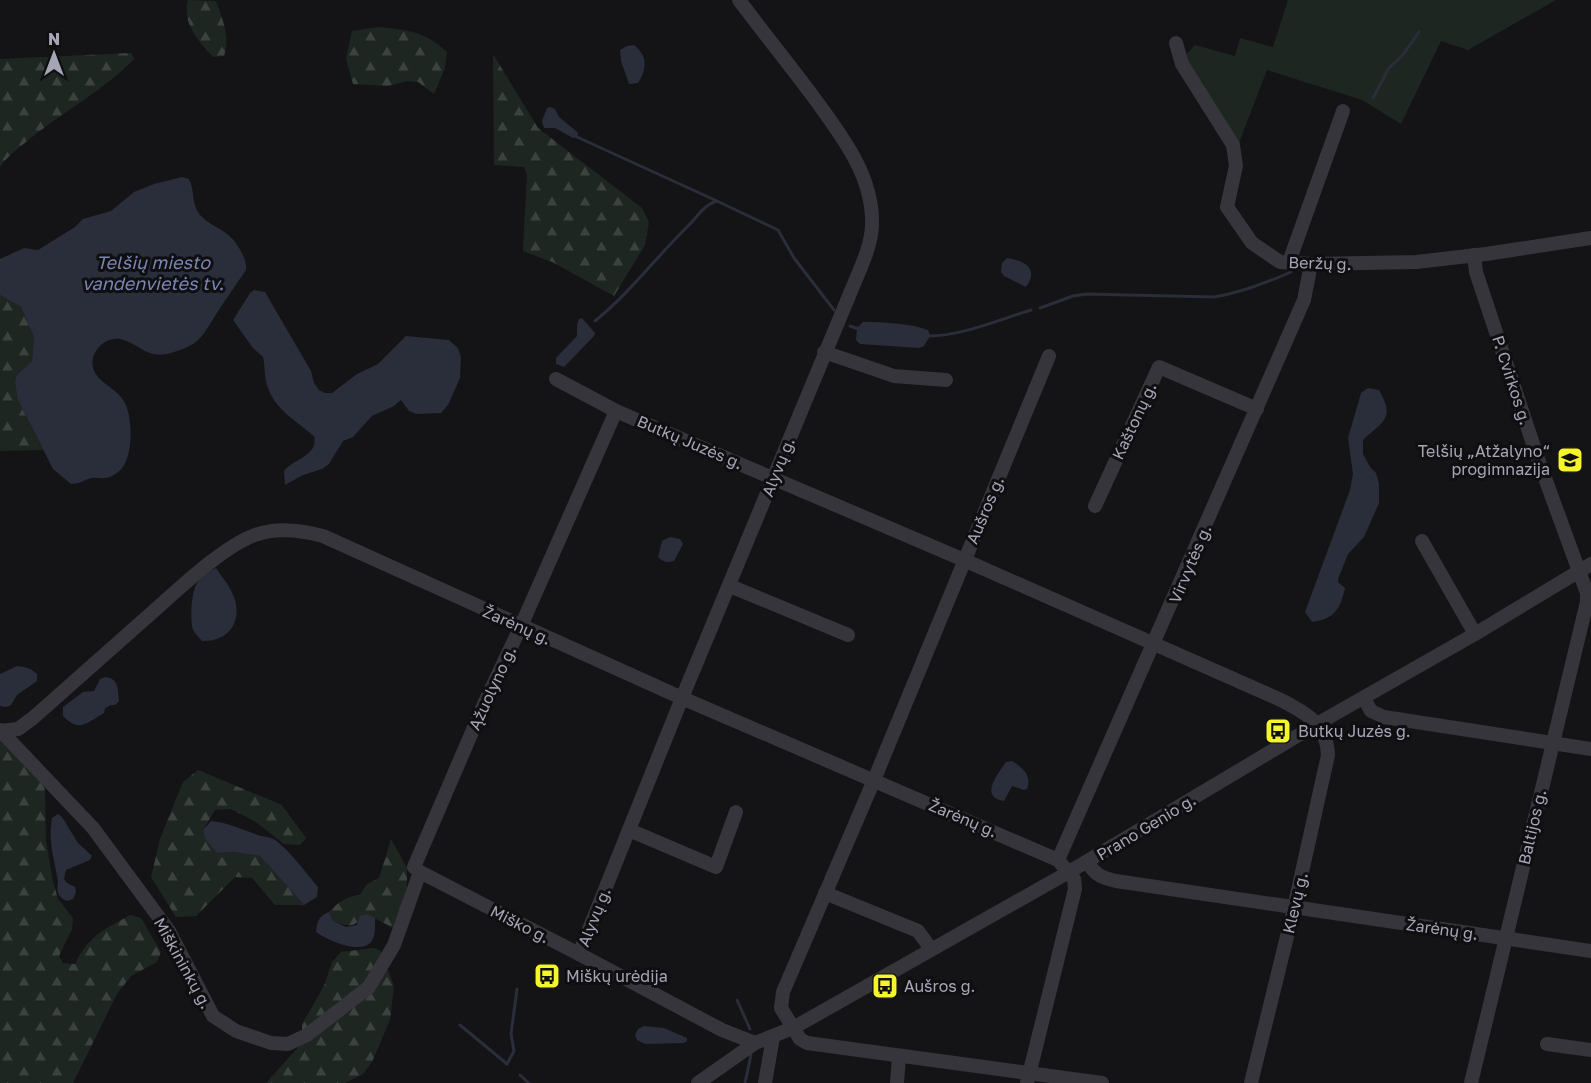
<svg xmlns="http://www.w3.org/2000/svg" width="1591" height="1083" font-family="'Golos Text',sans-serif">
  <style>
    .green { fill: #1e2621 }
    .forest { fill: url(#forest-firs) }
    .water { fill: #2a2d3a }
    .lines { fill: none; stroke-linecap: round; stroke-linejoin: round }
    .stream { stroke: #2a2d3a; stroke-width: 3 }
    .minor { stroke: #36353b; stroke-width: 14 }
    .labels { text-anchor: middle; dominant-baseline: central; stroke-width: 6; stroke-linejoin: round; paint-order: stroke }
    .street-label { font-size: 16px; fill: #a6a5b6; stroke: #0f0f11 }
    .poi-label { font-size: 16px; fill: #a6a5b6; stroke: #0f0f11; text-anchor: start }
    .water-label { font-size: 18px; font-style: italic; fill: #7b85b2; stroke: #0f0f11 }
  </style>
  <defs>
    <pattern id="forest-firs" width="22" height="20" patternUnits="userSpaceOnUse" patternTransform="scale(1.5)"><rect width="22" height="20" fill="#1e2621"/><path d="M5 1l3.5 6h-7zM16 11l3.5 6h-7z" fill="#3c423f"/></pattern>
  </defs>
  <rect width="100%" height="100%" fill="#141416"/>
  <path class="green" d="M1288,0H1556L1468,50L1441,41L1401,124L1362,100L1267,70L1239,143L1191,75L1184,57L1195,45L1235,56L1240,38L1273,47Z"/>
  <g class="forest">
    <path d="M188,0L216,1C222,18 231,38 224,56L213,57C198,40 182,24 188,0Z"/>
    <path d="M379,27C407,30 425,31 447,52L445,68L434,94L418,82L407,81L388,86L353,84L346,59L352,31Z"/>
    <path d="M131,53L134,59C104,90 64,111 31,138C20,147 8,155 0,167V59Z"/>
    <path d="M493,54L538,128L642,208L649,222L645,245L614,296L552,262L523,251L527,175L524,167L494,165Z"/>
    <path d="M0,295L21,307L34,337L32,361L22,371L18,400L43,450L0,451Z"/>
    <path d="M0,735L42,778L45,791L46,840L53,882L58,899L73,918L72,929L59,956L63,963L75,964C89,935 104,930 130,915L141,918L161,952L157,962L131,976L117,994L73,1083H0Z"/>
    <path d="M198,770L282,805L306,838L300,845L284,844L256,822L231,809L215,810L203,830L217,853L233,852L260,856L304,905H275L252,878L235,877L196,916L176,917L151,877L160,839L183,782Z"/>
    <path d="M391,839L407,868V889L393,928L367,914C355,927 349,928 333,921L329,912C339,901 346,897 360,895L367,884L379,878Z"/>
    <path d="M374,948L381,951L394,986L390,1020L372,1062L363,1074L345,1083H266L302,1043V1024L324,986L332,962L341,952Z"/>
  </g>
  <g class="water">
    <path d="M634,45C648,56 647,69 638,83L629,84L621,61L620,50L627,46Z"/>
    <path d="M550,107L555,109L559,117L576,131L578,133L577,137L573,138L555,128H544L542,121L547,108Z"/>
    <path d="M182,177L189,179C195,190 191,204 200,215C208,224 218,227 227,234C236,240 248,260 246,270C236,285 225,300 215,316C210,324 204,335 197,341C191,347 175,352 167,354C146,358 138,343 120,339C108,337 96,346 93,358C88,381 117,386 125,403C133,419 134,461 118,472C104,483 100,475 88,479C82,481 79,484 71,484L53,469L18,400L15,381L17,375L32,361L34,337L21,307L0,295V259L24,248L38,250L75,227L83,219L111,211L134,192L154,184Z"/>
    <path d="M1007,258C1023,260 1040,268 1026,287L1004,276L1001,272L1002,263Z"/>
    <path d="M254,290L265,292L311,371L314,383L319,390L325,393H332L357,374L378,364L406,336L449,340L458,348L461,358L460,378L448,405L441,413L416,414L409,411L401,400L394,406L372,416L353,437L343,441L329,464L322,469L303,475L285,485L284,471C293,459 319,456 314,436C296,421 274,409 267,385C264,376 265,365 263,357L253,348L233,320L250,293Z"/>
    <path d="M582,318L595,333L594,336L564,367L556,364V358L577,336V325L579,319Z"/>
    <path d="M863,322C882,322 910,323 928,330L930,336L924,346L919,348L860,344L856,340L857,328Z"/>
    <path d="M1368,388L1379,390C1396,419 1382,422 1363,440V454L1370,467L1376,473L1379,484V503L1364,537L1348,554L1338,579V582L1345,588C1340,610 1334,619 1312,622L1305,612L1350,490L1353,474L1348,438L1361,393Z"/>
    <path d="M670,537L680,539L683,544L674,561C667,563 663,562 658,557L662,541Z"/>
    <path d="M216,568C222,577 230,586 234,597C243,622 228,642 202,641C199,637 195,634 193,630C190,618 191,594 197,583C201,577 209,571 216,568Z"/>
    <path d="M17,666C26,667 30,668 37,674V681L17,695L11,705L6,707L0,706V674Z"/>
    <path d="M106,677C119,679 118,690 119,701L115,705H111L105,708L104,713C87,723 79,733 63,716V707L83,692L94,691L100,679Z"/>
    <path d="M1012,761C1023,768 1032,775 1027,789L1024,790L1012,786L1004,801C979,797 997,775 1006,762Z"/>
    <path d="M58,814L62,817L78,843L92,856L90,860L66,870L64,879L67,883L75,887L76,892L73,899L67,901C63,899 61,898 59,895C56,890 58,886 58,881C54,857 48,843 52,818Z"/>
    <path d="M211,821C225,822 242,829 255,834C261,837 268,836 273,839C286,846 308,875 318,887L317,897L304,905L260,856L233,852L217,853L206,840L203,830Z"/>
    <path d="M329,912L333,921L346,927L357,925L360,916L367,914L375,918C375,926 376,936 371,942C359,955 327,940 316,932C317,921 319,916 329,912Z"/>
    <path d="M644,1026L664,1028L687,1038V1041L684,1043L645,1044L637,1040L635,1035L638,1029Z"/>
  </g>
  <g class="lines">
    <g class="stream">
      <path d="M1373,98L1389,68L1402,56L1419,32"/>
      <path d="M577,137L717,201"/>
      <path d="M1040,308L1073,296L1087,294L1214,297C1241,293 1266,283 1291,272"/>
      <path d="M595,321C630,293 657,256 689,225C697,217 705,204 717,201L778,230L794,258L834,310"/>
      <path d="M850,326L859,329"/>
      <path d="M928,336C962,336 998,320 1031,310"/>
      <path d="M737,1000L750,1029"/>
      <path d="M460,1025L507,1064L514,1051L511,1034L517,989"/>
      <path d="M520,1075L529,1083"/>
      <path d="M745,1083L751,1055"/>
    </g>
    <g class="minor">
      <path d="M1176,43L1182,64L1233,145L1236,166L1227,207L1252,243L1280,262L1311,264L1416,262L1486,254L1591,238"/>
      <path d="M1289,262L1343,111"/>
      <path d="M824,352L894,376L946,380"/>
      <path d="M1049,356L874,780L783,992L781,1008L800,1039L807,1043L1102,1083"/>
      <path d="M556,379L616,411L964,560L1281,700C1306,713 1327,724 1328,755L1294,908L1251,1083"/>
      <path d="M616,411L521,626L484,704L414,867L420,872L579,954L722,1030L755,1043"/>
      <path d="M1095,506L1159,367L1257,409"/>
      <path d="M1422,541L1475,634"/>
      <path d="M730,586L848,635"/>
      <path d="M1364,698L1371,711L1384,717L1591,749"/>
      <path d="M0,730L93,828L169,931L213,1016L236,1031L271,1043L288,1044L307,1035L369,987L394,945L420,872"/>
      <path d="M1,731L18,729L33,718C74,682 115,645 156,609C181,587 224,546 255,535C277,527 301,530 323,536L682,698L1058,860L1074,879L1075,889L1027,1083"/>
      <path d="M629,830L716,867L736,812"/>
      <path d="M1058,860L1304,300L1311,264"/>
      <path d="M1088,862C1094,875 1103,878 1116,881L1591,951"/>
      <path d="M825,893L918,931L931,949"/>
      <path d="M579,954L682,698L851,291C859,271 871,248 872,226C874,175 840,134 812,95C788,63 763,32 739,0"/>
      <path d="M1547,1044L1591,1050"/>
      <path d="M698,1083L755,1043L793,1028L1069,872L1317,724L1475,634L1591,564"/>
      <path d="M765,1083L773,1037"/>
      <path d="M897,1083L899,1057"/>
      <path d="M1471,1083L1587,602V593L1538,459L1476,272L1474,255"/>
    </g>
  </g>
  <defs>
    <g id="school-square" transform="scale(1.35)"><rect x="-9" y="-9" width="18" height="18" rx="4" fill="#f4f62b" stroke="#0f0f11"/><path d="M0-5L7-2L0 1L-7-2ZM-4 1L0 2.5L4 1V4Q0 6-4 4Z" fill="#111"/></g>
    <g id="bus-square" transform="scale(1.35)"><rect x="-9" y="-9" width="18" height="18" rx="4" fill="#f4f62b" stroke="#0f0f11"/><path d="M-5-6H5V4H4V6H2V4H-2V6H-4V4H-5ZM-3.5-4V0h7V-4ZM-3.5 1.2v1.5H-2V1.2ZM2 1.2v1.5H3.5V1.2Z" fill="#111"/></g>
  </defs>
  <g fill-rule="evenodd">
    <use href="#school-square" x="1570" y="460"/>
    <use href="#bus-square" x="1278" y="731"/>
    <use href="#bus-square" x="547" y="976"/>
    <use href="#bus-square" x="885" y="986"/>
  </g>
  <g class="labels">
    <g class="street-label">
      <text transform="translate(1320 263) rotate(2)">Beržų g.</text>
      <text transform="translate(1512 380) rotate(72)">P. Cvirkos g.</text>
      <text transform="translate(1134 421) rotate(-65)">Kaštonų g.</text>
      <text transform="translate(690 442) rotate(23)">Butkų Juzės g.</text>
      <text transform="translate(778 467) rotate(-68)">Alyvų g.</text>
      <text transform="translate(985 510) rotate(-67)">Aušros g.</text>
      <text transform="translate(1190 564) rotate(-67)">Virvytės g.</text>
      <text transform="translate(517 625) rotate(24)">Žarėnų g.</text>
      <text transform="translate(492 688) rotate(-65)">Ąžuolyno g.</text>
      <text transform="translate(963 818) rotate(23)">Žarėnų g.</text>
      <text transform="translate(1146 827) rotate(-31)">Prano Genio g.</text>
      <text transform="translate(1532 827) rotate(-77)">Baltijos g.</text>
      <text transform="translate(1295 903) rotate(-77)">Klevų g.</text>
      <text transform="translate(594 917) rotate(-68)">Alyvų g.</text>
      <text transform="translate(520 924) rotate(27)">Miško g.</text>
      <text transform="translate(1442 929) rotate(8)">Žarėnų g.</text>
      <text transform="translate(183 963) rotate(61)">Miškininkų g.</text>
    </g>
    <g class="poi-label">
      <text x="1550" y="451" text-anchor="end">Telšių „Atžalyno“<tspan x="1550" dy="18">progimnazija</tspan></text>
      <text x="1298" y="731">Butkų Juzės g.</text>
      <text x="566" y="976">Miškų urėdija</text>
      <text x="904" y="986">Aušros g.</text>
    </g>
    <g class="water-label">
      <text x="153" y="262">Telšių miesto<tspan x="153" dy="21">vandenvietės tv.</tspan></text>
    </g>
  </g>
  <g transform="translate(54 54)" stroke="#0f0f11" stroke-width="4.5" paint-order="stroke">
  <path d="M0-4.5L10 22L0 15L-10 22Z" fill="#a6a5b6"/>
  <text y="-9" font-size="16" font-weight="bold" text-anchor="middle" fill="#a6a5b6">N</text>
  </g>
</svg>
